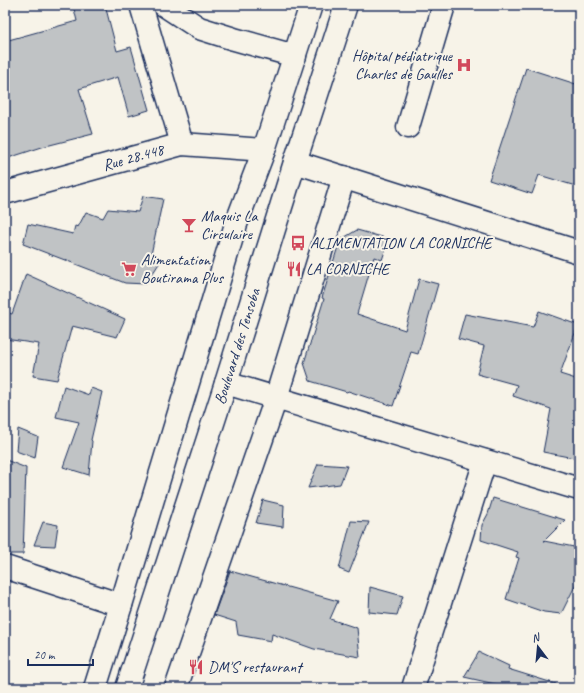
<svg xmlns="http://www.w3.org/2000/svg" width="584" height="693" font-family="Caveat,sans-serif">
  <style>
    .building { fill: #c0c3c5; stroke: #1b2f5e }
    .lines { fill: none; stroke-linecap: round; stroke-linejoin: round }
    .minor-casing { stroke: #1b2f5e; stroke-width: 25 }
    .major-casing { stroke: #1b2f5e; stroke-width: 25 }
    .minor { stroke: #f7f3e8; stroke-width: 22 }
    .major { stroke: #f7f3e8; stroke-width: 22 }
    .labels { text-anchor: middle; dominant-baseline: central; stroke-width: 4; stroke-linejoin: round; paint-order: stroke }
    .poi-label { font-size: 16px; fill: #1b2f5e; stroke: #f7f3e8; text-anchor: start }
    .street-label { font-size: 16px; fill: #1b2f5e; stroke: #f7f3e8 }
  </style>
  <rect width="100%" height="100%" fill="#f7f3e8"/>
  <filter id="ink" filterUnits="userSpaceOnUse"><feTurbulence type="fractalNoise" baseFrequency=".025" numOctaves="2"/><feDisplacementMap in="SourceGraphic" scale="8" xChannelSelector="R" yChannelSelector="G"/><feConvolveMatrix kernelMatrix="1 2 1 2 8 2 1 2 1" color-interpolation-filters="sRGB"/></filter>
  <g filter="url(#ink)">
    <g class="building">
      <path d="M73,5H105L117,51L131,47L149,110L129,116L118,77L79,89L93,134L42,147L5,159V41L77,21Z"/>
      <path d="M526,68L579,85V187L539,175L532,194L489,180Z"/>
      <path d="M143,196L163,199L150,259L160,262L146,284L125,283L23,244L28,224L73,234L75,226L78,227L86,212L103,218L108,209L138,212Z"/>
      <path d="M357,230L389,239L382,260L374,257L357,314L405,330L419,279L438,284L418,354L411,352L393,406L348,391L347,392L310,381L304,363L324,299L322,298L340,240Z"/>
      <path d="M26,274L125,319L117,337L72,326L57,380L33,376L39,344L5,339V312L12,314Z"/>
      <path d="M539,311L578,325L560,374L579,380V459L543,452L551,409L513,396L517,385L477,374L484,346L458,339L465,314L533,327Z"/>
      <path d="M64,386L89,395L91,388L102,392L91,440L92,441L89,475L63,467L79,422L56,417Z"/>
      <path d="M18,429L38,437L35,458L16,451Z"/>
      <path d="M6,460L26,468L23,554H10L9,538L5,537V511L8,512Z"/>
      <path d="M318,464L347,466L340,484L308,488Z"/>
      <path d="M493,498L565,520L544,541L579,548V578L561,614L544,612L506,599L519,558L516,557L518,552L481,540L482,525L488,514Z"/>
      <path d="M263,500L284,505L283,527L256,523Z"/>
      <path d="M351,521L369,522L349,573L339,569Z"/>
      <path d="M43,522L58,525L55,546L34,545Z"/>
      <path d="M230,571L338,601L330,619L357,628L360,657L314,649L272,634L271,641L238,635L236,622L214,615Z"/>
      <path d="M370,587L403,596L397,615L369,612Z"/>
      <path d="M479,652L509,666L508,669L556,684L555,688H513L464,677Z"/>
    </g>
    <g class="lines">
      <g class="minor-casing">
        <g id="minor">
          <path d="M141,5L182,144"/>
          <path d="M164,5L199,28L234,39L295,56"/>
          <path d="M408,127L444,5"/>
          <path d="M295,162L579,252"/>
          <path id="s1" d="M5,193L182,144L264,150"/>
          <path d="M226,383L579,489"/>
          <path d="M5,567L121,605"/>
          <path d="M176,688L276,398L344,177"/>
          <path d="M413,688L485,461"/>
        </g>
      </g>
      <g class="major-casing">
        <g id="major">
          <path d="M95,688L121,605L236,224L264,150L311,5"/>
          <path id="s2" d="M127,688L226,383L295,162L346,5"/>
        </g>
      </g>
      <use href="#minor" class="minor"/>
      <use href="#major" class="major"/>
    </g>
  </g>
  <defs>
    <g id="hospital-bare" transform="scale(1.2)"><path d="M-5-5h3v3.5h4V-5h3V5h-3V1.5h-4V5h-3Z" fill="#d1495b" stroke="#f7f3e8" stroke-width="2.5" paint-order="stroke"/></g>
    <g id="bar-bare" transform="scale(1.2)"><path d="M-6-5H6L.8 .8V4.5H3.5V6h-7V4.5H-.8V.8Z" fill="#d1495b" stroke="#f7f3e8" stroke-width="2.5" paint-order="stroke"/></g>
    <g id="bus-bare" transform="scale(1.2)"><path d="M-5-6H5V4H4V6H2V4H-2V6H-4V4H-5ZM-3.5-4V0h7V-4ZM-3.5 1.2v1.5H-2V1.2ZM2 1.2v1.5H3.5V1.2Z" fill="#d1495b" stroke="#f7f3e8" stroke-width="2.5" paint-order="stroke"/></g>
    <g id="supermarket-bare" transform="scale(1.2)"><path d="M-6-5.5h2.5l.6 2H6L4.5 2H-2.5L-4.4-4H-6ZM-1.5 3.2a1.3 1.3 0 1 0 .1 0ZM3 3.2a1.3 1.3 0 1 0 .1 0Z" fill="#d1495b" stroke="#f7f3e8" stroke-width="2.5" paint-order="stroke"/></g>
    <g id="restaurant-bare" transform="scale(1.2)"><path d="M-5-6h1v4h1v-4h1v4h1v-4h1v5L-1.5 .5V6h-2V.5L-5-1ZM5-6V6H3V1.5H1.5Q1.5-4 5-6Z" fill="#d1495b" stroke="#f7f3e8" stroke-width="2.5" paint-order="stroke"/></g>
  </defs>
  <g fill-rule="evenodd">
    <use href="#hospital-bare" x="464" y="65"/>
    <use href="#bar-bare" x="189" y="225"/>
    <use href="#bus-bare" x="298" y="243"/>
    <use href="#supermarket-bare" x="129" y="269"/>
    <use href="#restaurant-bare" x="294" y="269"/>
    <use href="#restaurant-bare" x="196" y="667"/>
  </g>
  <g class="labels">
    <g class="poi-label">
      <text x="452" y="56" text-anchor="end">Hôpital pédiatrique<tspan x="452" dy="18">Charles de Gaulles</tspan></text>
      <text x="201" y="216">Maquis La<tspan x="201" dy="18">Circulaire</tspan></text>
      <text x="310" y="243">ALIMENTATION LA CORNICHE</text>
      <text x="141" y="260">Alimentation<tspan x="141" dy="18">Boutirama Plus</tspan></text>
      <text x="306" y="269">LA CORNICHE</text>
      <text x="208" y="667">DM'S restaurant</text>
    </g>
    <g class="street-label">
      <text stroke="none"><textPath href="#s1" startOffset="133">Rue 28.448</textPath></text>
      <text stroke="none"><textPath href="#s2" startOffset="359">Boulevard des Tensoba</textPath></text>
    </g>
  </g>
  <rect width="584" height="693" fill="none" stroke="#f7f3e8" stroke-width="20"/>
  <rect x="10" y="10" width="564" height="673" fill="none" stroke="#1b2f5e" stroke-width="1.5" filter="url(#ink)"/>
  <g transform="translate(538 647) rotate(344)" stroke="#f7f3e8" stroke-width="3" paint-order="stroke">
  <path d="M0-3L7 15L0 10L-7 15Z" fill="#1b2f5e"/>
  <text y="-6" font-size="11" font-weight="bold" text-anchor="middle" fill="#1b2f5e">N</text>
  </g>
  <path d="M28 659v6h65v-6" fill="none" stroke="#1b2f5e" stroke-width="2"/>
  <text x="34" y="659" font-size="12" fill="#1b2f5e" stroke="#f7f3e8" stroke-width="3" paint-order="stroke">20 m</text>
</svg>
